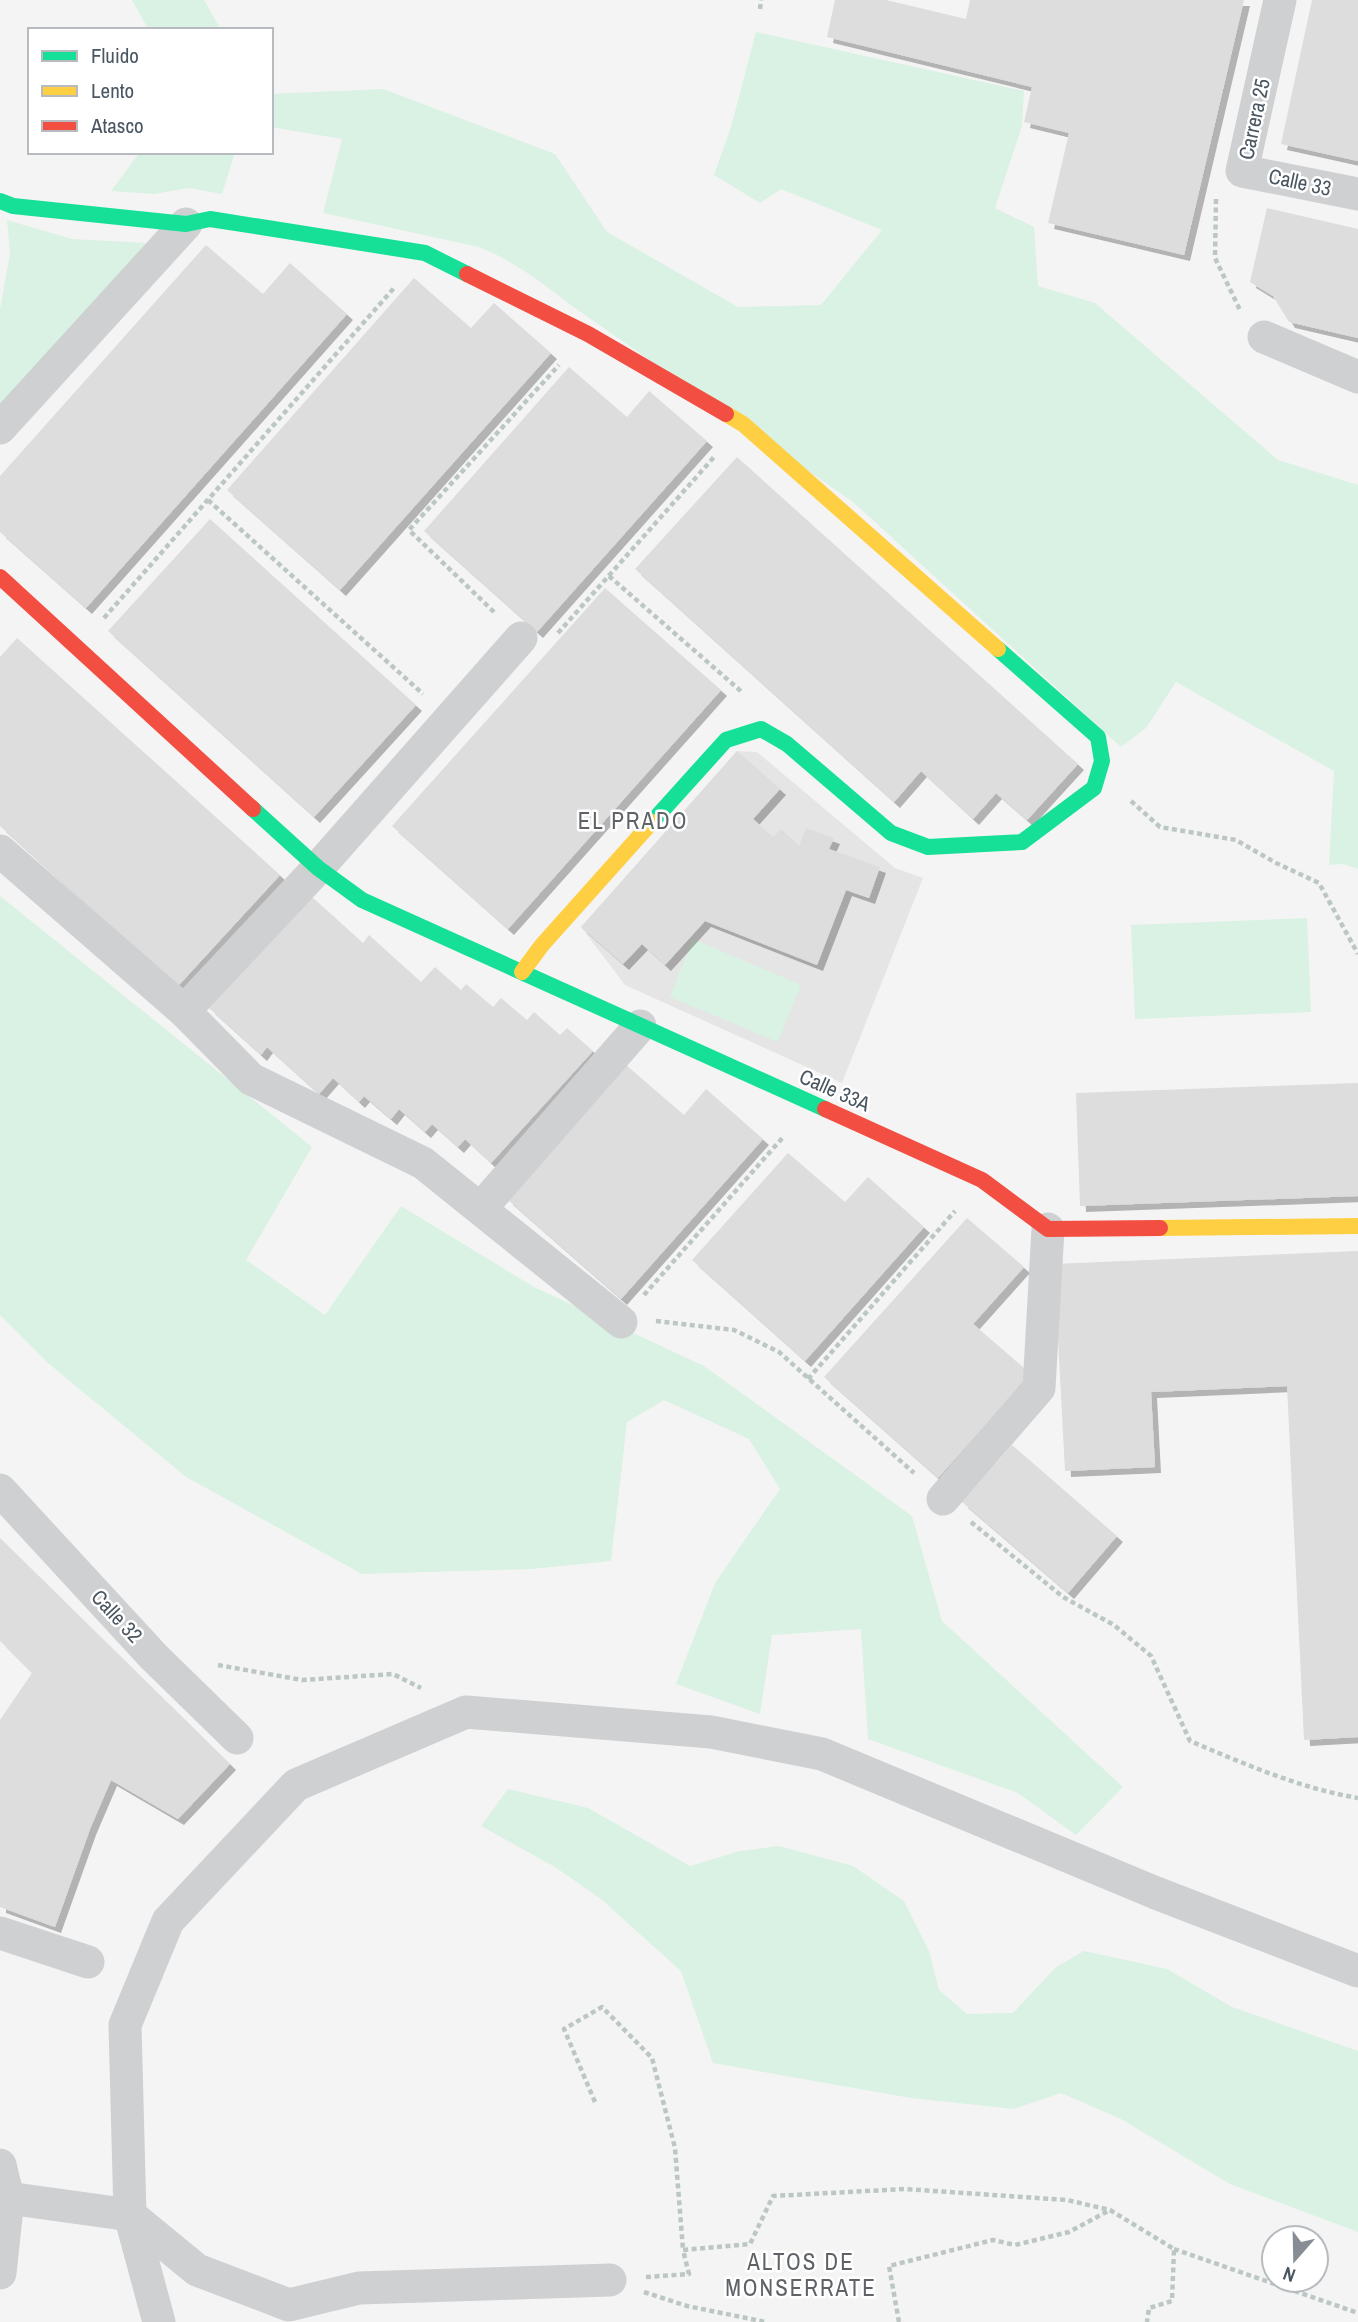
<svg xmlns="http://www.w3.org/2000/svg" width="1358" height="2322" font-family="'Archivo Narrow',sans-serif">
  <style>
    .education { fill: #e6e5e6 }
    .green { fill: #d9f2e3 }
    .building { fill: #ddddde; filter: url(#shadow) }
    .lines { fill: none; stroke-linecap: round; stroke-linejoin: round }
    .path { stroke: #bcc7c4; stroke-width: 4.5; stroke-dasharray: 5 3.5; stroke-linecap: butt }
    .street { stroke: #ced0d2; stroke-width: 33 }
    .fast { stroke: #16e098; stroke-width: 16 }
    .slow { stroke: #ffcf43; stroke-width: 16 }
    .jam { stroke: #f24e42; stroke-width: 16 }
    .labels { text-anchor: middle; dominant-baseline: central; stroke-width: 5; stroke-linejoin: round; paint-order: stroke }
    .street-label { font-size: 21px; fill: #4a5661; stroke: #fff }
    .neighbourhood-label { font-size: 23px; letter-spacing: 2px; fill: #5f6368; stroke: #fff }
  </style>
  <defs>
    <filter id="shadow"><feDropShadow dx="6" dy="6" stdDeviation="0" flood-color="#0004"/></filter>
  </defs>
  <rect width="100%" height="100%" fill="#f4f4f4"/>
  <path class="education" d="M737,751L757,752L895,868L923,878L842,1083L625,985L581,927Z"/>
  <g class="green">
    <path d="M132,0H204L221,30H149Z"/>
    <path d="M756,32L1024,91L1022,126L995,208L1034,227L1038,286L1095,303L1278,460L1358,485V869L1343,864L1329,865L1334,771L1176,682L1146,728L1121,747L853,502L575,308C545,285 515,261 479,247L323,213L342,139L271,127V94L383,89L555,154L607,232L738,307L821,305L882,230L781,189L760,203L714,175L731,127Z"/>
    <path d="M140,152H235L222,194L189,188L154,194L111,191Z"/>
    <path d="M7,220L72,239L146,243L0,420V309L10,254Z"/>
    <path d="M0,896L312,1147L246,1260L325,1315L401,1206L534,1287L704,1366L912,1516L942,1621L1123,1787L1076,1835L1018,1793L868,1739L861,1629L772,1635L760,1714L676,1684L715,1583L780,1489L749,1439L664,1400L627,1422L611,1561L531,1569L362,1574L186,1477L48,1363L0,1315Z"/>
    <path d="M1307,918L1311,1012L1135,1019L1131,925Z"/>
    <path d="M693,939L801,985L778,1042L670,997Z"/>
    <path d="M508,1789L588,1808L690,1866L740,1851L779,1846L853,1866L904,1901L929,1951L939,1990L967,2014L1013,2013L1056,1967L1084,1951L1167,1969L1232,2007L1358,2051V2232L1230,2184L1121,2119L1061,2093L1014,2109L911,2098L713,2063L681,1971L601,1899L555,1867L481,1826Z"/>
  </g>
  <g class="building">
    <path d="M835,0H886L966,19L970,0H1244L1184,255L1048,223L1069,133L1024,122L1032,87L827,37Z"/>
    <path d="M1312,0H1358V161L1281,144Z"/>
    <path d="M1267,208L1358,229V338L1289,322L1273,296L1250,282Z"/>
    <path d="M206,245L263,294L290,263L347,314L86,608L0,532V476Z"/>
    <path d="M414,278L471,328L494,303L551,353L340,590L227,490Z"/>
    <path d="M569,367L627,417L649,391L707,441L537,632L424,531Z"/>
    <path d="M737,457L1078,764L1027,820L996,793L973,819L921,771L894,802L635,569Z"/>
    <path d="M210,519L416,705L314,817L108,631Z"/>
    <path d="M605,588L721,690L508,929L392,826Z"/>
    <path d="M17,638L280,875L178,986L0,826V657Z"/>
    <path d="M737,751L780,789L753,819L773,837L781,829L799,846L806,828L834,838L829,849L880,867L869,898L846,890L817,965L705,921L665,965L642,944L623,964L581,927Z"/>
    <path d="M311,896L363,943L369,935L421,982L435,967L461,990L466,984L493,1007L501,998L527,1020L534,1012L560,1035L567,1028L593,1051L491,1163L465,1139L458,1147L432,1124L425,1132L399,1109L391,1119L364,1096L359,1102L333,1078L319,1094L267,1047L261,1055L209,1008Z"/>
    <path d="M626,1065L684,1115L706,1089L763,1139L621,1299L507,1199Z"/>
    <path d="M1358,1083V1196L1080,1206L1076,1093Z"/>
    <path d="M788,1153L845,1202L868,1177L924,1227L805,1361L692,1260Z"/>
    <path d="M967,1218L1024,1267L973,1324L1031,1374L938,1478L824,1377Z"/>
    <path d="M1358,1251V1737L1304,1740L1287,1386L1151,1392L1155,1467L1065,1471L1054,1264Z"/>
    <path d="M1012,1445L1117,1536L1068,1593L962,1502Z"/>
    <path d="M0,1538L230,1764L178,1819L111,1780L90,1829L55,1927L0,1907V1720L32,1673L0,1641Z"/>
  </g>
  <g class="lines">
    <g class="path">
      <path d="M760,9L761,0"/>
      <path d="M1216,199L1215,258L1240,310"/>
      <path d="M208,500L423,694"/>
      <path d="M609,576L743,693"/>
      <path d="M494,612L409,530L559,365"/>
      <path d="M104,618L394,288"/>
      <path d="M558,633L715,456"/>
      <path d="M1131,801L1160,827L1236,840L1276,863L1319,883L1358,954"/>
      <path d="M644,1295L784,1136"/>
      <path d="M656,1321L734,1330L779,1352L914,1473"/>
      <path d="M808,1379L955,1211"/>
      <path d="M971,1522L1063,1597L1114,1625L1151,1656L1190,1741C1245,1764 1299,1788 1358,1798"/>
      <path d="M218,1665L302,1680L393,1674L421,1688"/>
      <path d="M595,2102L564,2029L602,2007L652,2058L675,2148L683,2250"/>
      <path d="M1174,2249L1358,2313"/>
      <path d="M646,2277L689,2274L683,2250L750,2244L773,2196L905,2189L1067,2200L1110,2210L1174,2249L1172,2301L1149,2308L1147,2322"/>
      <path d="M644,2292L687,2306L766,2322"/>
      <path d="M899,2322L889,2266L993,2240L1015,2245L1069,2232L1110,2210"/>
    </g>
    <g class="street">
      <path d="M1280,0L1242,171L1358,194"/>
      <path d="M1264,337L1358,377"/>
      <path d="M0,428L186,224"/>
      <path d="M0,851L184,1011L251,1079L423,1163L621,1322"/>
      <path d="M184,1011L318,868L521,638"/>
      <path d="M481,1208L640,1026"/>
      <path d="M0,1490L154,1657L237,1738"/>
      <path d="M943,1499L1039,1388L1048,1229"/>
      <path d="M0,1933L88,1962"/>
      <path d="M0,2165L8,2198L0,2273"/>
      <path d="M8,2198L130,2215L197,2270L289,2305L359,2288L610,2280"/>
      <path d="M159,2322L130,2215L125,2025L168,1921L296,1785L466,1712L711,1732L822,1754L1156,1893L1358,1971"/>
    </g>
    <g class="fast">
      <path d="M0,201L13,206L186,224L210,219L425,253L467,274"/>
      <path d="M253,809L318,868L362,900L825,1109"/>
      <path d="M652,822L726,740L761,729L787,744L891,833L928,847L1022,842L1094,788L1102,761L1098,737L998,649"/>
    </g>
    <g class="slow">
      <path d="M726,414L743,424L998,649"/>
      <path d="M522,972L542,945L652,822"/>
      <path d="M1160,1228L1358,1226"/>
    </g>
    <g class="jam">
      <path d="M467,274L588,334L726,414"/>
      <path d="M0,577L253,809"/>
      <path d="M825,1109L982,1180L1048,1229L1160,1228"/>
    </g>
  </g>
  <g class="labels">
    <g class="street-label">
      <text transform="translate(1254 119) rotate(-78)">Carrera 25</text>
      <text transform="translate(1300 182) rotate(12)">Calle 33</text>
      <text transform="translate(835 1090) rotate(24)">Calle 33A</text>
      <text transform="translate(117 1616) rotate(47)">Calle 32</text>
    </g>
    <g class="neighbourhood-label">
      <text x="633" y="820">EL PRADO</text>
      <text x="801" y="2261">ALTOS DE<tspan x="801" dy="26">MONSERRATE</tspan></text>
    </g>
  </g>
  <rect x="28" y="28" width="245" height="126" fill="#ffffff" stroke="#b7bbc0" stroke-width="2"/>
  <rect x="42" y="51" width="35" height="10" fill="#16e098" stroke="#b7bbc0" stroke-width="2"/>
  <text x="91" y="63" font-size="21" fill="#4a5661">Fluido</text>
  <rect x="42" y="86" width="35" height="10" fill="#ffcf43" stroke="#b7bbc0" stroke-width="2"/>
  <text x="91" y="98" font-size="21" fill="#4a5661">Lento</text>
  <rect x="42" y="121" width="35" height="10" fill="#f24e42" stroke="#b7bbc0" stroke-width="2"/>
  <text x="91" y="133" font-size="21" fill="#4a5661">Atasco</text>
  <g transform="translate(1295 2259) rotate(200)"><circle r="33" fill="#ffffff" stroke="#b7bbc0" stroke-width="2"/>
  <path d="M0-5L12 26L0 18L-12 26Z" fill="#868d94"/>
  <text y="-10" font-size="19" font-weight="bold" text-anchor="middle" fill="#4a5661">N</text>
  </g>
</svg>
